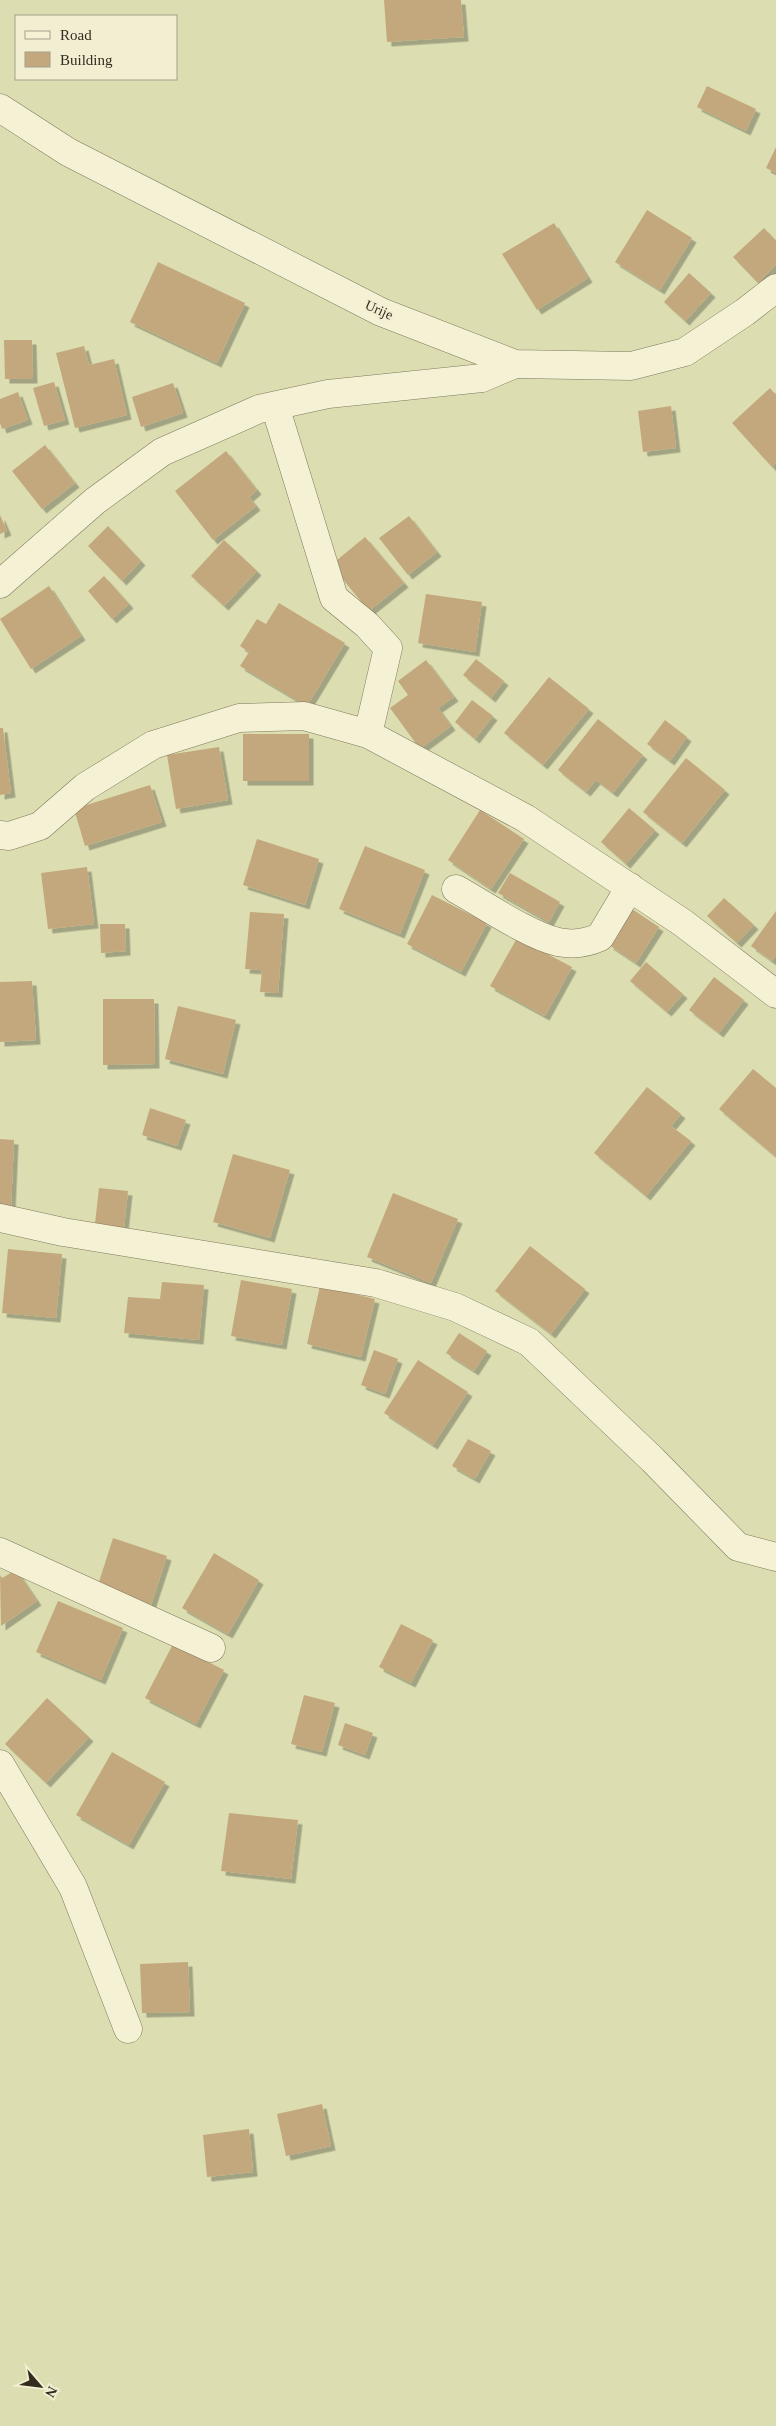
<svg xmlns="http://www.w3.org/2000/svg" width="776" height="2426" font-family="'Times New Roman',serif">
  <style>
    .farmland { fill: #dcdeb1; fill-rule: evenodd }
    .building { fill: #c3a87d; filter: url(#shadow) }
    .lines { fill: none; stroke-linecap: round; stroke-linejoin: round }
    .minor-casing { stroke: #81775c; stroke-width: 29 }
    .minor { stroke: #f5f1d5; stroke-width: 28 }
    .labels { text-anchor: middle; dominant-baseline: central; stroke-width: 4; stroke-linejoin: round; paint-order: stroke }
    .street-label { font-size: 14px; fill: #332c1e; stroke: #f1eed2 }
  </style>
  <defs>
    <filter id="shadow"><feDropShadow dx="4.5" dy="4.5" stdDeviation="0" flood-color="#0004"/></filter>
  </defs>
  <rect width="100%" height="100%" fill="#e9e5c3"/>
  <path class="farmland" d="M0,0H776V2426H0ZM16,16H176V79H16Z"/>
  <g class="building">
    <path d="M384,0H461L464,37L387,42Z"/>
    <path d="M707,86L756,109L746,131L697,107Z"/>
    <path d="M776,147V173L766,168Z"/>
    <path d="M647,210L692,238L660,290L615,262Z"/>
    <path d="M554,223L588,278L537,310L502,254Z"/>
    <path d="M764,228L776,241V265L758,283L733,257Z"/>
    <path d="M158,262L245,303L217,363L130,322Z"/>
    <path d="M689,273L711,293L685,321L664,302Z"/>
    <path d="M4,340H32L33,379H5Z"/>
    <path d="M84,346L89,365L114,359L127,415L75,428L56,353Z"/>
    <path d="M54,382L65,420L44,426L33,388Z"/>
    <path d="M173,383L183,413L141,427L132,397Z"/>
    <path d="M770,388L776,395V463L772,467L732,423Z"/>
    <path d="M18,392L28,420L2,429L0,423V399Z"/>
    <path d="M671,406L676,448L643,452L638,411Z"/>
    <path d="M45,445L75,483L42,509L12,471Z"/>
    <path d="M226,451L257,490L249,497L256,506L213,540L175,491Z"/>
    <path d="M0,515L7,531L0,534Z"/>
    <path d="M409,516L437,552L408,575L379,538Z"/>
    <path d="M108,526L141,561L122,581L88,546Z"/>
    <path d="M365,537L404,583L369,611L331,565Z"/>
    <path d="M224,540L257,571L224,606L191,576Z"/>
    <path d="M104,576L129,604L112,619L88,591Z"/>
    <path d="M49,586L81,636L31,669L0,619Z"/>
    <path d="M426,594L482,602L475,652L418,643Z"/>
    <path d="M279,603L345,643L307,706L240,666L249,652L240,646L257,619L266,624Z"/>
    <path d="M476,659L504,681L491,698L463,675Z"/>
    <path d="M426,660L454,697L438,708L451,726L420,749L390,708L408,695L398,681Z"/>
    <path d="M549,677L589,709L543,765L504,733Z"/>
    <path d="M472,700L493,716L475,739L455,722Z"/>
    <path d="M598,719L643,755L613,793L596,780L586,792L558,770Z"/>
    <path d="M665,720L687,737L670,761L647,744Z"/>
    <path d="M0,728H3L11,793L0,795Z"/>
    <rect x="243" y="734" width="66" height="47"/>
    <path d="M219,747L228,800L176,809L167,755Z"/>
    <path d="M686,758L725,790L682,843L643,812Z"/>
    <path d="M150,785L162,822L85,846L74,809Z"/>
    <path d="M629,808L655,830L626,864L601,842Z"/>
    <path d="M480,810L524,839L491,889L448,860Z"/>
    <path d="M257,839L319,859L305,905L243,885Z"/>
    <path d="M365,846L425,870L400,934L339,909Z"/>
    <path d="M87,867L94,924L48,929L41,873Z"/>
    <path d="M510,873L560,902L549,922L498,893Z"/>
    <path d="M432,895L487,923L461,972L407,944Z"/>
    <path d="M724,898L754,925L737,943L707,916Z"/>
    <path d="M632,909L659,927L636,963L609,945Z"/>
    <path d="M776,911V955L772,961L751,946Z"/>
    <path d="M250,912L284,914L278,993L260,992L262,970L245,969Z"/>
    <path d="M100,924H125L126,951L101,953Z"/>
    <path d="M517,938L572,967L545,1016L490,986Z"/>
    <path d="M646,962L683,994L667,1012L630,981Z"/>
    <path d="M714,977L744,1000L719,1033L689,1010Z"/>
    <path d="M32,981L36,1040L0,1042V982Z"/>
    <path d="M103,999H154L155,1064L103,1065Z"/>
    <path d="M178,1006L236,1020L223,1074L165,1059Z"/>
    <path d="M753,1069L776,1088V1157L719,1109Z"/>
    <path d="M647,1087L681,1114L671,1126L691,1141L646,1196L594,1153Z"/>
    <path d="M150,1108L186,1120L177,1146L142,1135Z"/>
    <path d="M0,1139L14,1140L11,1207H0Z"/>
    <path d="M233,1154L290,1170L270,1238L213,1222Z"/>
    <path d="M99,1188L128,1191L123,1236L94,1232Z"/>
    <path d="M393,1193L458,1219L431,1283L367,1257Z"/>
    <path d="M530,1246L585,1289L551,1334L495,1291Z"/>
    <path d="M8,1249L62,1254L56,1318L2,1313Z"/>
    <path d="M241,1280L292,1289L282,1345L231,1336Z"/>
    <path d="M162,1282L204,1285L199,1340L124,1333L128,1297L160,1299Z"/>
    <path d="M320,1286L375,1299L361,1357L307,1344Z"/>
    <path d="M459,1333L487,1351L474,1371L446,1353Z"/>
    <path d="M374,1350L398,1359L385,1394L361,1385Z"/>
    <path d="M418,1360L468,1392L433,1445L384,1413Z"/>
    <path d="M468,1439L491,1451L475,1479L452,1466Z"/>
    <path d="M113,1538L167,1556L151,1605L97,1588Z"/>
    <path d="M214,1553L259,1580L228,1634L182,1608Z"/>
    <path d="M16,1570L37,1601L1,1626L0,1575L2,1578Z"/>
    <path d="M58,1601L123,1628L101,1680L36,1652Z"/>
    <path d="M401,1624L433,1640L411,1683L379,1667Z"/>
    <path d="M173,1644L224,1670L196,1724L145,1698Z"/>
    <path d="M304,1695L335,1703L322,1752L291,1744Z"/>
    <path d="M47,1698L89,1737L46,1783L5,1744Z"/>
    <path d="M345,1723L373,1733L365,1755L338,1745Z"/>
    <path d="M112,1752L165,1782L129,1845L76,1815Z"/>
    <path d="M229,1813L298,1820L291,1879L221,1871Z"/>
    <path d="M188,1962L190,2012L142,2013L140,1964Z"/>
    <path d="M322,2104L331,2146L286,2156L277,2114Z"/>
    <path d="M249,2129L253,2172L207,2177L203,2135Z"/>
  </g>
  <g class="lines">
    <g class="minor-casing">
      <g id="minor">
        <path d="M0,108L68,152L381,312L515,364L631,366L685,352L745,312L776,288"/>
        <path d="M275,406L334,598L367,625L388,648L368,734"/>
        <path d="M0,584L95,501L162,452L259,409L328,394L482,378L515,364"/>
        <path d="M0,835L9,836L40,826L85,787L153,745L239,718L304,716L368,734L525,818L683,923L776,994"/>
        <path d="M456,889C483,904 530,936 558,942C573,945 587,943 600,937L630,887"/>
        <path d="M0,1218L63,1232L376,1283L455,1307L529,1342L653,1460L738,1547L776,1557"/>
        <path d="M0,1552L211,1648"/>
        <path d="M0,1764L73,1887L128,2029"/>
      </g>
    </g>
    <use href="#minor" class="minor"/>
  </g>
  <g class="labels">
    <g class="street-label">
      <text transform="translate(379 310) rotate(24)">Urije</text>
    </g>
  </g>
  <rect x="15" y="15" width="162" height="65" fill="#f1eed2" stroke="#a5a08a"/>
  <rect x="25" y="31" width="25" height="8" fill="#f5f1d5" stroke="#a5a08a"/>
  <text x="60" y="40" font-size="15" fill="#332c1e">Road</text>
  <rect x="25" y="52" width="25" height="15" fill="#c3a87d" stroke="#a5a08a"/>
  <text x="60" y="65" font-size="15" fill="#332c1e">Building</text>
  <g transform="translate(40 2386) rotate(118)" stroke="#f1eed2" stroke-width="4" paint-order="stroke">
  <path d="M0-4L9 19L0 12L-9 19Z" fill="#332c1e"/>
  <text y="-8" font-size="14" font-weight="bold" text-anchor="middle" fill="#332c1e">N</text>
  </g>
</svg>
